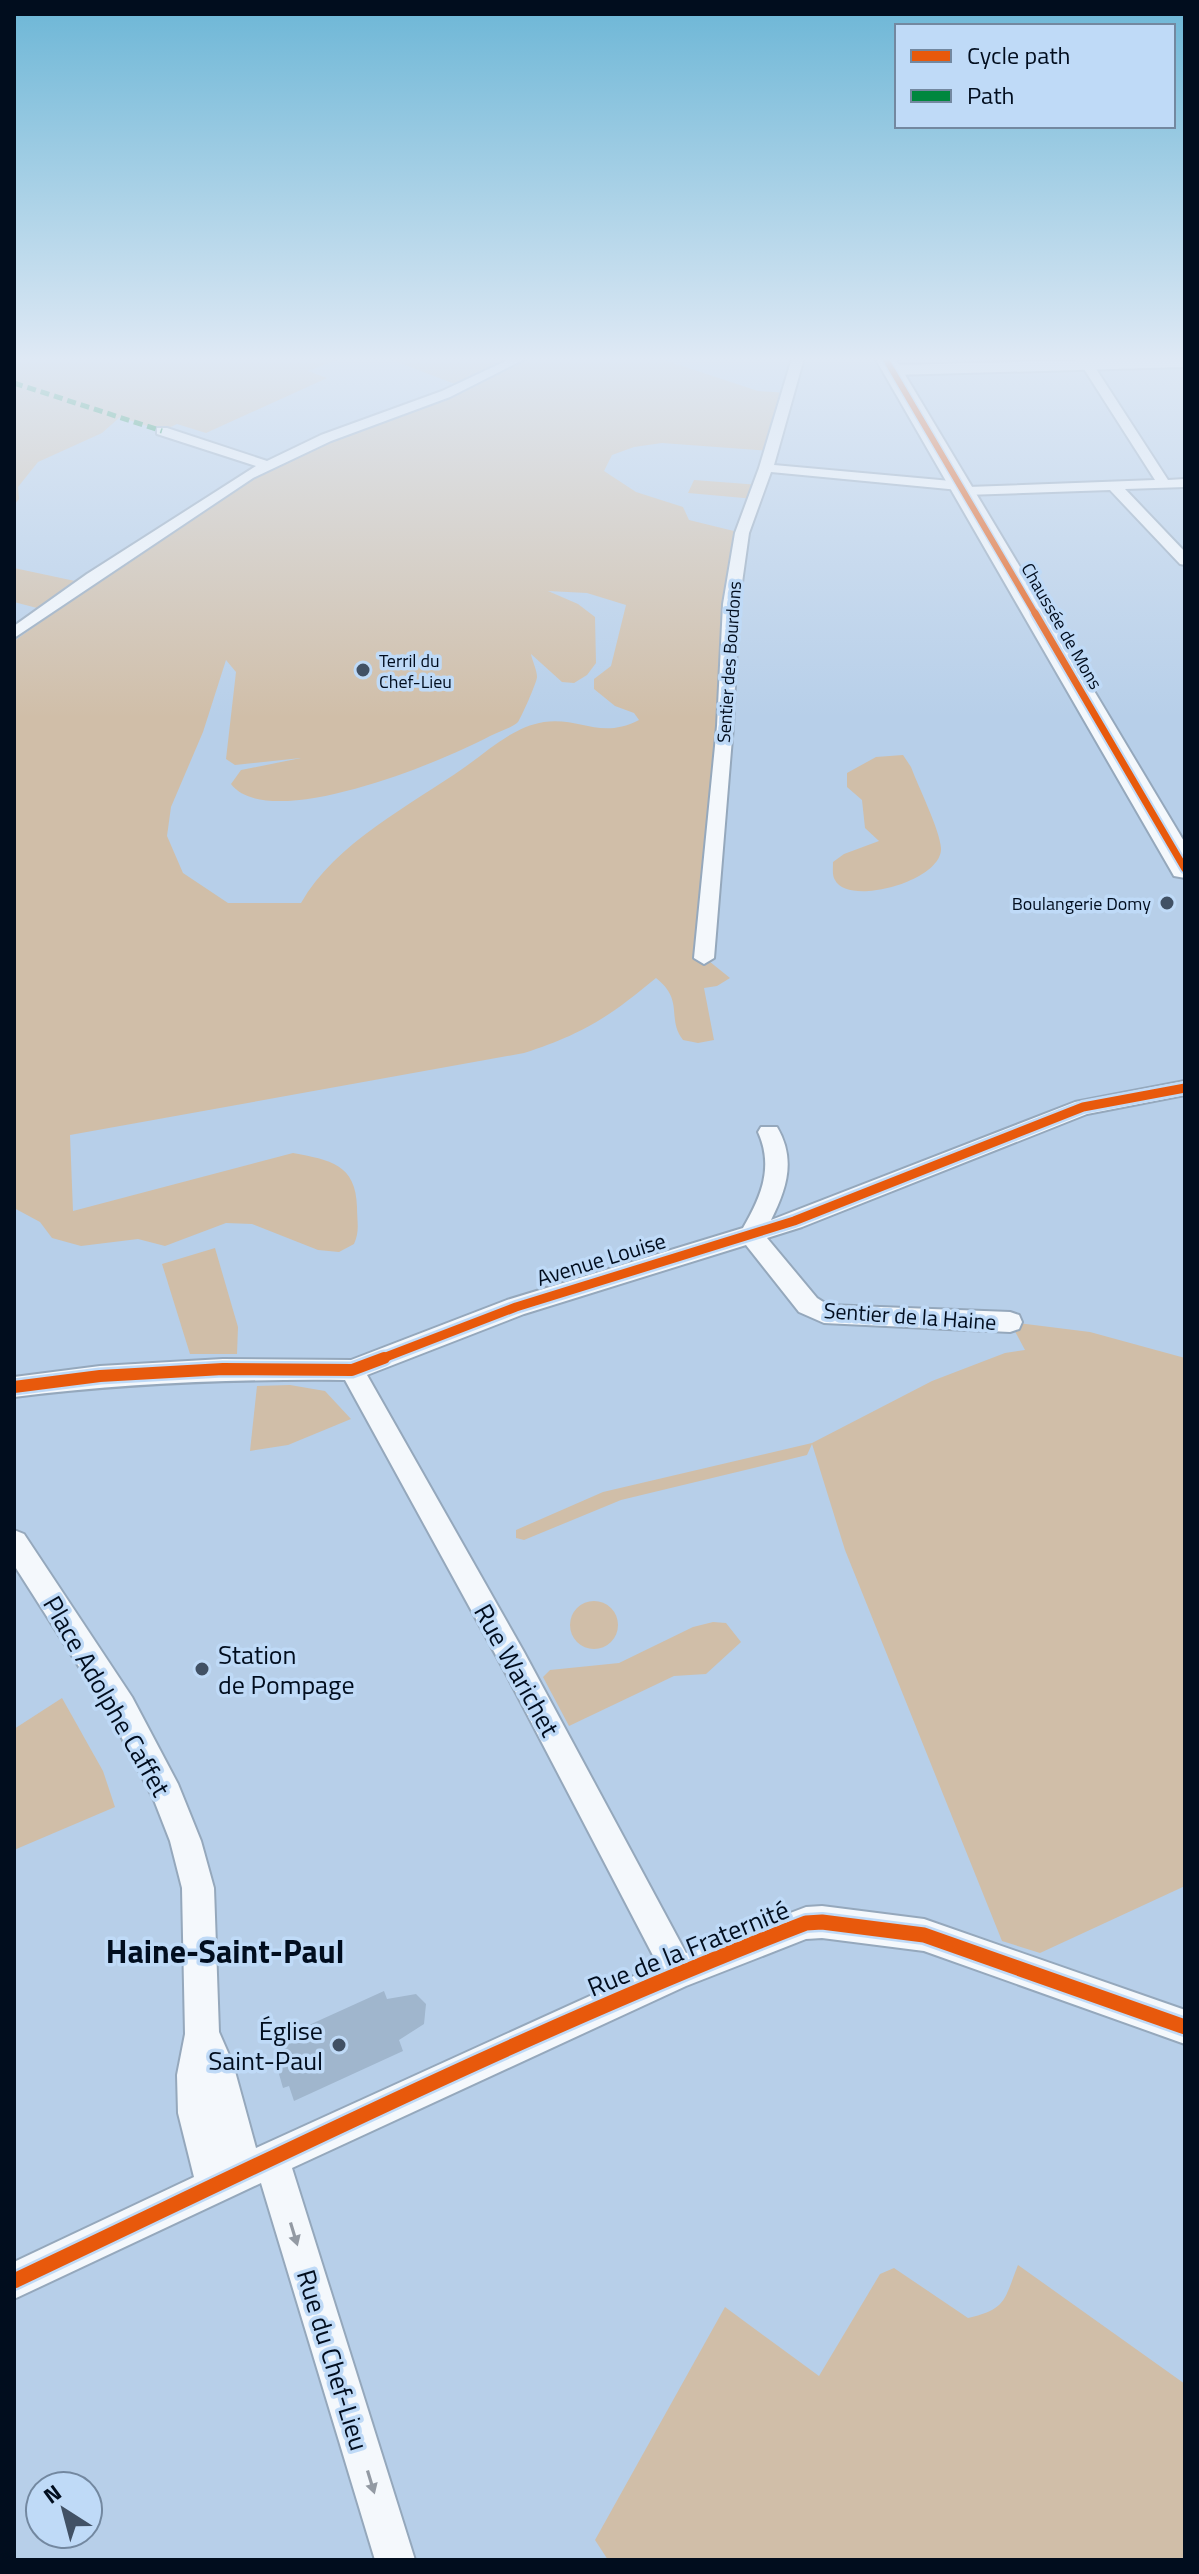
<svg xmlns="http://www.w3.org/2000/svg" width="1199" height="2574" font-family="'Titillium Web',sans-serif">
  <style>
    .green { fill: #d0bea8; fill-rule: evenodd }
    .building { fill: #a0b6cd }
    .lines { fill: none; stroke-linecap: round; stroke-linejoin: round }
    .street-casing { stroke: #95a8bc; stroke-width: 4 }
    .secondary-casing { stroke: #95a8bc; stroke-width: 4 }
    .primary-casing { stroke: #95a8bc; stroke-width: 4 }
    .street { fill: #f4f8fc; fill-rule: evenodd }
    .secondary { fill: #f4f8fc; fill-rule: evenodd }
    .primary { fill: #f4f8fc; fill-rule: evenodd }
    .quiet { stroke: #00873e; stroke-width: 5; stroke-dasharray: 9 5; stroke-linecap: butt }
    .cycleway-far4-casing { stroke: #bfdaf7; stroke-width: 9 }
    .cycleway-far3-casing { stroke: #bfdaf7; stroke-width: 11 }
    .cycleway-far2-casing { stroke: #bfdaf7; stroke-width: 14 }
    .cycleway-far1-casing { stroke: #bfdaf7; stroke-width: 17 }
    .cycleway-casing { stroke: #bfdaf7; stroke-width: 20 }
    .cycleway-far4 { stroke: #e8590c; stroke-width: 6 }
    .cycleway-far3 { stroke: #e8590c; stroke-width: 7 }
    .cycleway-far2 { stroke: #e8590c; stroke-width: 9 }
    .cycleway-far1 { stroke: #e8590c; stroke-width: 12 }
    .cycleway { stroke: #e8590c; stroke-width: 15 }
    .oneway { fill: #939aa3 }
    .poi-dot { fill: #415165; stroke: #bfdaf7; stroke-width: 3 }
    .labels { text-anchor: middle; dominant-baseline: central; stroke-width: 7; stroke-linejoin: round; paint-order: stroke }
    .far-street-label { font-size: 18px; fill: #010d1e; stroke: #bfdaf7 }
    .far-poi-label { font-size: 18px; fill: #010d1e; stroke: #bfdaf7; text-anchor: start }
    .street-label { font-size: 22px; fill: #010d1e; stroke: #bfdaf7 }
    .near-poi-label { font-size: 26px; fill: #010d1e; stroke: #bfdaf7; text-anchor: start }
    .near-street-label { font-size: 26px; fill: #010d1e; stroke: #bfdaf7 }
    .near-quarter-label { font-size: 32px; font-weight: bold; fill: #010d1e; stroke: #bfdaf7 }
  </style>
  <rect width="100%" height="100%" fill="#b7cfe9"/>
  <g class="green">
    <path d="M14,358H342L308,371L327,378L206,433L177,424L162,431L120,417L102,433L38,462L18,487L19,499L14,505Z"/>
    <path d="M387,358H658L758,391L787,393L771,451L662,443L634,447L612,455L604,471L636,492L683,507L689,520L742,533L704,957L730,978L717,986L704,988L714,1040L698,1043L683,1040C666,1018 685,1001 656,978C609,1017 583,1034 524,1053L70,1135L73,1211L293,1153C330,1160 356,1164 357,1207C357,1222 360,1231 354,1244L339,1252L318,1250L252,1224L226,1223L165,1246L138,1239L81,1246L52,1238L40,1222L14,1208V641L248,475L460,386ZM548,591L587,593L626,605L611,666L594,679V689L615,706L634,713L639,720C600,740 581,717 544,722C513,727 489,750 465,767C411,805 335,843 301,903H228L183,873L167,836L171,807L203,732L226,660L236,672L226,759L235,765L301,758L241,770L231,784C269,834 444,761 490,736C498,732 512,728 518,722C521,718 537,682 537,677C537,670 532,660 531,654L562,682L574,683L587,675L596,663L595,617L578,604Z"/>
    <path d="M694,480L760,485L755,499L688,493Z"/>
    <path d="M14,568L75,581L37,608L14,602Z"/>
    <path d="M903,755L911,767C918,786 940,830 941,848C943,881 848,907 835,880C832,876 833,868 833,862L844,854L879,841L865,828L862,800L847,787V773L876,757Z"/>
    <path d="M215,1248L238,1327L237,1354H190L162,1264Z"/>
    <path d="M1010,1322L1090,1332L1185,1358V1886L1040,1953L1002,1941L845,1550L812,1444L807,1455L621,1500L524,1540L516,1538V1530L603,1492L812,1443L932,1381L1005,1353L1025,1350Z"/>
    <path d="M290,1385L325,1391L351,1419L288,1445L250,1451L257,1386Z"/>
    <circle cx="594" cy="1625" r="24"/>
    <path d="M713,1622L726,1623L741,1642L706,1674L674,1676L569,1726L543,1677L550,1670L619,1663L693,1627Z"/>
    <path d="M62,1698L103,1771L115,1807L14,1850V1729Z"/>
    <path d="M1018,2265L1185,2384V2560H608L595,2540L725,2307L819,2376L880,2274L894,2268L968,2318C1007,2309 1004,2300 1018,2265Z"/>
  </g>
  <path class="building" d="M384,1991L387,1999L416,1994L426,2004L424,2024L399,2040L403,2051L294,2101L289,2086L283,2088L275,2060L282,2057L276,2040Z"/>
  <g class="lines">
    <g class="street-casing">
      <g id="street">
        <path d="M512,358H527L450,397L331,441L253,478L14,638V626L87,574L256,466L157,434V428H167L267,461L321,435L442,391Z"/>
        <path d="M792,358H804L774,465L962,482L968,487L1155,480L1077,358H1089L1168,480L1185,479V487L1125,489L1185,552V565L1180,564L1110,490L965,495L959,490L771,472L749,533L739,604L733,726L714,958L704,964L694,958L717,726L723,604L735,533L759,468Z"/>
        <path d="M1185,1081V1095L1087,1114L802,1227L767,1238L817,1298L828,1305L1010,1312L1019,1315L1022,1322L1019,1329L1010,1332L824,1323L799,1312L746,1245L524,1314L367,1375L524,1652L686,1953L806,1907L822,1906L924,1919L1185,2010V2044L924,1951L822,1938L806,1939L686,1986L292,2168L415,2560H375L261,2183L14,2299V2262L194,2177L178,2113L177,2075L185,2034L182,1888L170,1841L154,1800L111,1717L14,1565V1530L24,1534L132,1697L178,1784L201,1841L214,1888L219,2032L233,2064L256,2148L658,1965L504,1670L345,1380C233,1379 125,1383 14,1397V1377L100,1366L223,1359L351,1360L507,1300L743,1228C761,1197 774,1167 758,1132L761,1127H777C796,1159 787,1188 771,1220L1075,1102Z"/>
      </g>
    </g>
    <g class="secondary-casing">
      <path id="secondary" d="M1185,358V367L893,375L884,370L893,365Z"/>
    </g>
    <g class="primary-casing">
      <path id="primary" d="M875,358H895L1185,843V878L1174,876L1170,869Z"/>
    </g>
    <use href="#street" class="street"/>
    <use href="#secondary" class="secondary"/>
    <use href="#primary" class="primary"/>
    <path class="quiet" d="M14,383L162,431"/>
    <g class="cycleway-far4-casing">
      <path id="cycleway-far4" d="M885,358L1036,615"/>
    </g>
    <g class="cycleway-far3-casing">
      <path id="cycleway-far3" d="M1035,613L1185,869"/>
    </g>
    <g class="cycleway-far2-casing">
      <path id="cycleway-far2" d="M378,1360L516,1307L794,1221L1083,1107L1185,1088"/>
    </g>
    <g class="cycleway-far1-casing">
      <path id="cycleway-far1" d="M14,1387L100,1376L223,1369L352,1370L384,1358"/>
    </g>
    <g class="cycleway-casing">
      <path id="cycleway" d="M14,2281C276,2157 536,2027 806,1923L822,1922L924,1935L1185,2027"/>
    </g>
    <use href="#cycleway-far4" class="cycleway-far4"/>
    <use href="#cycleway-far3" class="cycleway-far3"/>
    <use href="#cycleway-far2" class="cycleway-far2"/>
    <use href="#cycleway-far1" class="cycleway-far1"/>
    <use href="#cycleway" class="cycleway"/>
  </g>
  <defs><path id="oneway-solid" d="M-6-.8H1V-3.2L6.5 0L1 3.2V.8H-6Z" transform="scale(2)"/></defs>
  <g class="oneway">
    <use href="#oneway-solid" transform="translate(294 2234) rotate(73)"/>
    <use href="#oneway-solid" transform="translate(371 2482) rotate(73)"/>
  </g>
  <linearGradient id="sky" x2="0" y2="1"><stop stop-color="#6cb6d6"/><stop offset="0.5" stop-color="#dfe9f5"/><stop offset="1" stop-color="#dfe9f5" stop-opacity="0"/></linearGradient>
  <rect width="1199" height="718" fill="url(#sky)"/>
  <g class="poi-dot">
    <circle cx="363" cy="670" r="8"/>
    <circle cx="1167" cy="903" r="8"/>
    <circle cx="202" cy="1669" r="8"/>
    <circle cx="339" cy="2045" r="8"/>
  </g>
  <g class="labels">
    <g class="far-street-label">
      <text transform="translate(1062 626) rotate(60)">Chaussée de Mons</text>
      <text transform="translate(729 662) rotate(-86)">Sentier des Bourdons</text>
    </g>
    <g class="far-poi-label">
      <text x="379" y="660">Terril du<tspan x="379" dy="21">Chef-Lieu</tspan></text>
      <text x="1151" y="903" text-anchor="end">Boulangerie Domy</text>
    </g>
    <g class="street-label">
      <text transform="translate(601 1259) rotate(-17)">Avenue Louise</text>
      <text transform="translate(910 1316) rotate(4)">Sentier de la Haine</text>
    </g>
    <g class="near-poi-label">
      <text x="218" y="1654">Station<tspan x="218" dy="30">de Pompage</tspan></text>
      <text x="323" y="2030" text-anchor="end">Église<tspan x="323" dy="30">Saint-Paul</tspan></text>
    </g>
    <g class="near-street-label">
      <text transform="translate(517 1670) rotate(61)">Rue Warichet</text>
      <text transform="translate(107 1696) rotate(60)">Place Adolphe Caffet</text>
      <text transform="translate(688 1948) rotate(-22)">Rue de la Fraternité</text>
      <text transform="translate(333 2360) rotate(73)">Rue du Chef-Lieu</text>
    </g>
    <g class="near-quarter-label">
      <text x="225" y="1951">Haine-Saint-Paul</text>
    </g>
  </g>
  <rect width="1199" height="2574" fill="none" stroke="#010d1e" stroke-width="32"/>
  <rect x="895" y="24" width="280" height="104" fill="#bfdaf7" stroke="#7388a0" stroke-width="2"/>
  <rect x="911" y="50" width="40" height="12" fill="#e8590c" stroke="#7388a0" stroke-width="2"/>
  <text x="967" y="64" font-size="24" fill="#010d1e">Cycle path</text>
  <rect x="911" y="90" width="40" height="12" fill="#00873e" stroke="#7388a0" stroke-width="2"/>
  <text x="967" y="104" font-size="24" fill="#010d1e">Path</text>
  <g transform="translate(64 2510) rotate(324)"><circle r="38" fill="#bfdaf7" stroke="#7388a0" stroke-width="2"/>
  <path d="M0-6L14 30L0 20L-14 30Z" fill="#415165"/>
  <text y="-12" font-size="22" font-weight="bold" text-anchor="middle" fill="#010d1e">N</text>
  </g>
</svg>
